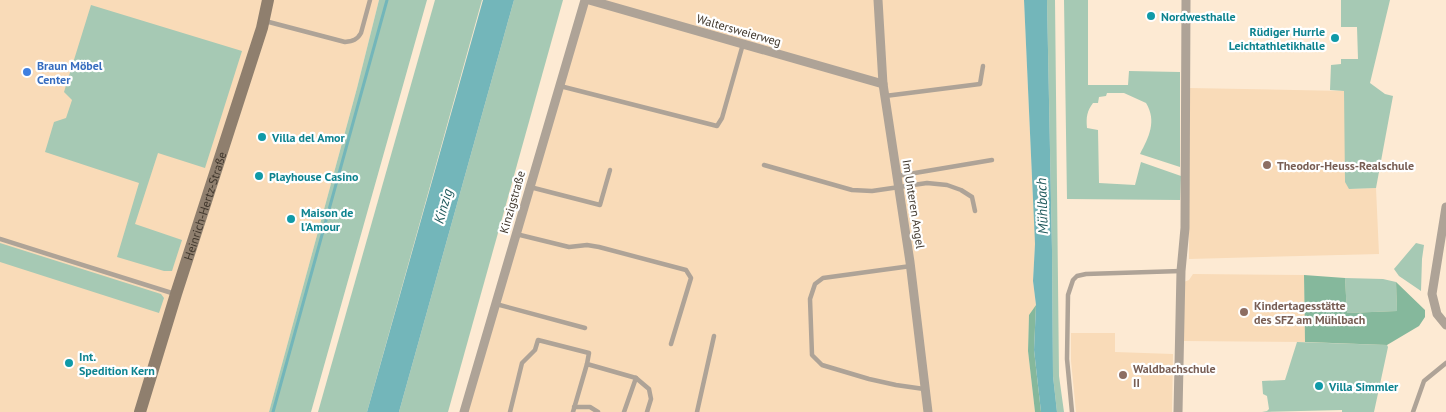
<svg xmlns="http://www.w3.org/2000/svg" width="1446" height="412" font-family="'PT Sans',sans-serif">
  <style>
    .built { fill: #f9dbb8 }
    .green { fill: #a6c9b4 }
    .forest { fill: #85b89c }
    .water { fill: #73b6ba }
    .lines { fill: none; stroke-linecap: round; stroke-linejoin: round }
    .stream { stroke: #73b6ba; stroke-width: 3 }
    .lane { stroke: #aea397; stroke-width: 4.5 }
    .street { stroke: #aea397; stroke-width: 9 }
    .secondary { stroke: #8f7f6e; stroke-width: 12 }
    .culture-dot { fill: #0f9aa8; stroke: #fff; stroke-width: 2 }
    .shop-dot { fill: #3f7fe0; stroke: #fff; stroke-width: 2 }
    .education-dot { fill: #8d6e63; stroke: #fff; stroke-width: 2 }
    .labels { text-anchor: middle; dominant-baseline: central; stroke-width: 4.5; stroke-linejoin: round; paint-order: stroke }
    .culture-label { font-size: 12px; font-weight: bold; fill: #0d838f; stroke: #fff; text-anchor: start }
    .street-label { font-size: 12px; fill: #40372c; stroke: #fff }
    .shop-label { font-size: 12px; font-weight: bold; fill: #366cbe; stroke: #fff; text-anchor: start }
    .education-label { font-size: 12px; font-weight: bold; fill: #785e54; stroke: #fff; text-anchor: start }
    .water-label { font-size: 14px; font-style: italic; fill: #215a5d; stroke: #fff }
  </style>
  <rect width="100%" height="100%" fill="#fdead3"/>
  <g class="built">
    <path d="M0,0H379L357,88L269,412H0Z"/>
    <path d="M581,0H1024L1035,244L1033,281L1036,305L1029,315L1028,351L1035,412H462Z"/>
    <path d="M1189,88L1344,91L1349,189L1376,188L1379,254L1189,259Z"/>
    <path d="M1193,274L1304,275L1305,342L1184,341V282L1189,280Z"/>
    <path d="M1071,333H1115V352L1173,354L1172,412H1076L1071,361Z"/>
  </g>
  <g class="green">
    <path d="M379,0H427L311,412H269L357,88Z"/>
    <path d="M435,0H482L367,412H318Z"/>
    <path d="M514,0H563L448,412H399Z"/>
    <path d="M1047,0H1055L1059,376L1064,412H1057L1053,376L1052,250Z"/>
    <path d="M1064,0H1088V85H1128L1129,71L1180,72V167L1140,154C1149,137 1157,121 1146,103L1124,93H1107L1106,96L1099,97L1098,103H1093C1087,111 1086,117 1087,128L1098,130L1099,183L1135,185L1141,162L1181,176L1180,200L1067,199Z"/>
    <path d="M1341,0H1390L1370,83L1385,94L1393,96L1376,188L1349,189L1345,182L1344,91L1330,90L1331,65L1341,64V59H1358L1357,27H1341Z"/>
    <path d="M91,5L242,51L205,168L158,153L135,224L182,240L172,271H164L117,257L139,183L45,152L54,122L66,118L72,100L64,92Z"/>
    <path d="M0,243L161,294L164,298L159,313L0,262Z"/>
    <path d="M1416,243L1424,245L1422,259L1421,291L1399,276L1394,269Z"/>
    <path d="M1345,278L1383,279L1396,282L1397,311L1347,313Z"/>
    <path d="M1297,342L1387,345L1388,347L1374,412H1342V410L1262,412L1267,411L1269,409L1267,396L1263,394L1262,381L1285,380Z"/>
  </g>
  <g class="forest">
    <path d="M1304,275L1345,278L1347,313L1397,311L1396,282L1425,310V317L1419,326L1387,345L1305,342Z"/>
    <path d="M1036,305L1034,350L1041,412H1035L1028,351L1029,315Z"/>
  </g>
  <g class="water">
    <path d="M483,0H514L399,412H367Z"/>
    <path d="M1024,0H1047L1052,250L1053,376L1057,412H1041L1034,350L1036,305L1033,281L1035,244Z"/>
  </g>
  <g class="lines">
    <path class="stream" d="M273,412L387,0"/>
    <g class="lane">
      <path d="M265,21L345,42C353,41 357,40 361,33L370,0"/>
      <path d="M560,86L717,126L722,118L743,44"/>
      <path d="M885,96L980,84L983,66"/>
      <path d="M764,165L852,190L872,191L927,183L947,185L961,190L972,197L975,211"/>
      <path d="M897,176L992,160"/>
      <path d="M530,187L600,205L610,170"/>
      <path d="M516,234L569,247L587,245L599,247L686,270L691,278L671,344"/>
      <path d="M0,239L175,294"/>
      <path d="M911,266L823,278L815,284L810,299L812,355L822,365L869,379L896,385L924,389"/>
      <path d="M496,304L585,328"/>
      <path d="M636,378L649,389L651,399L647,412"/>
      <path d="M574,407H590L598,412"/>
      <path d="M510,412L522,363L535,350L538,340L589,353L587,364"/>
      <path d="M573,412L587,364L636,378L624,412"/>
      <path d="M697,412L714,336"/>
      <path d="M1072,412L1067,359L1068,295L1073,280L1077,276L1086,274L1181,271"/>
      <path d="M1413,412L1424,381L1446,363"/>
    </g>
    <g class="street">
      <path d="M589,0L883,84"/>
      <path d="M878,0L883,84L910,262L928,412"/>
      <path d="M1446,207L1432,294L1437,314L1446,325"/>
      <path d="M464,412L585,0"/>
      <path d="M1178,412L1181,271L1185,228L1186,0"/>
    </g>
    <path class="secondary" id="s1" d="M140,412L176,294L262,28L268,0"/>
  </g>
  <g class="culture-dot">
    <circle cx="1151" cy="16" r="5"/>
    <circle cx="1335" cy="38" r="5"/>
    <circle cx="262" cy="137" r="5"/>
    <circle cx="259" cy="176" r="5"/>
    <circle cx="291" cy="219" r="5"/>
    <circle cx="69" cy="363" r="5"/>
    <circle cx="1319" cy="386" r="5"/>
  </g>
  <circle class="shop-dot" cx="27" cy="72" r="5"/>
  <g class="education-dot">
    <circle cx="1267" cy="165" r="5"/>
    <circle cx="1244" cy="312" r="5"/>
    <circle cx="1123" cy="375" r="5"/>
  </g>
  <g class="labels">
    <g class="culture-label">
      <text x="1161" y="16">Nordwesthalle</text>
      <text x="1325" y="31" text-anchor="end">Rüdiger Hurrle<tspan x="1325" dy="14">Leichtathletikhalle</tspan></text>
      <text x="272" y="137">Villa del Amor</text>
      <text x="269" y="176">Playhouse Casino</text>
      <text x="301" y="212">Maison de<tspan x="301" dy="14">l'Amour</tspan></text>
      <text x="79" y="356">Int.<tspan x="79" dy="14">Spedition Kern</tspan></text>
      <text x="1329" y="386">Villa Simmler</text>
    </g>
    <g class="street-label">
      <text transform="translate(739 30) rotate(16)">Waltersweierweg</text>
      <text transform="translate(512 202) rotate(-74)">Kinzigstraße</text>
      <text transform="translate(914 204) rotate(81)">Im Unteren Angel</text>
      <text stroke="none"><textPath href="#s1" startOffset="216">Heinrich-Hertz-Straße</textPath></text>
    </g>
    <g class="shop-label">
      <text x="37" y="65">Braun Möbel<tspan x="37" dy="14">Center</tspan></text>
    </g>
    <g class="education-label">
      <text x="1277" y="165">Theodor-Heuss-Realschule</text>
      <text x="1254" y="305">Kindertagesstätte<tspan x="1254" dy="14">des SFZ am Mühlbach</tspan></text>
      <text x="1133" y="368">Waldbachschule<tspan x="1133" dy="14">II</tspan></text>
    </g>
    <g class="water-label">
      <text transform="translate(443 206) rotate(-74)">Kinzig</text>
      <text transform="translate(1042 206) rotate(-92)">Mühlbach</text>
    </g>
  </g>
</svg>
